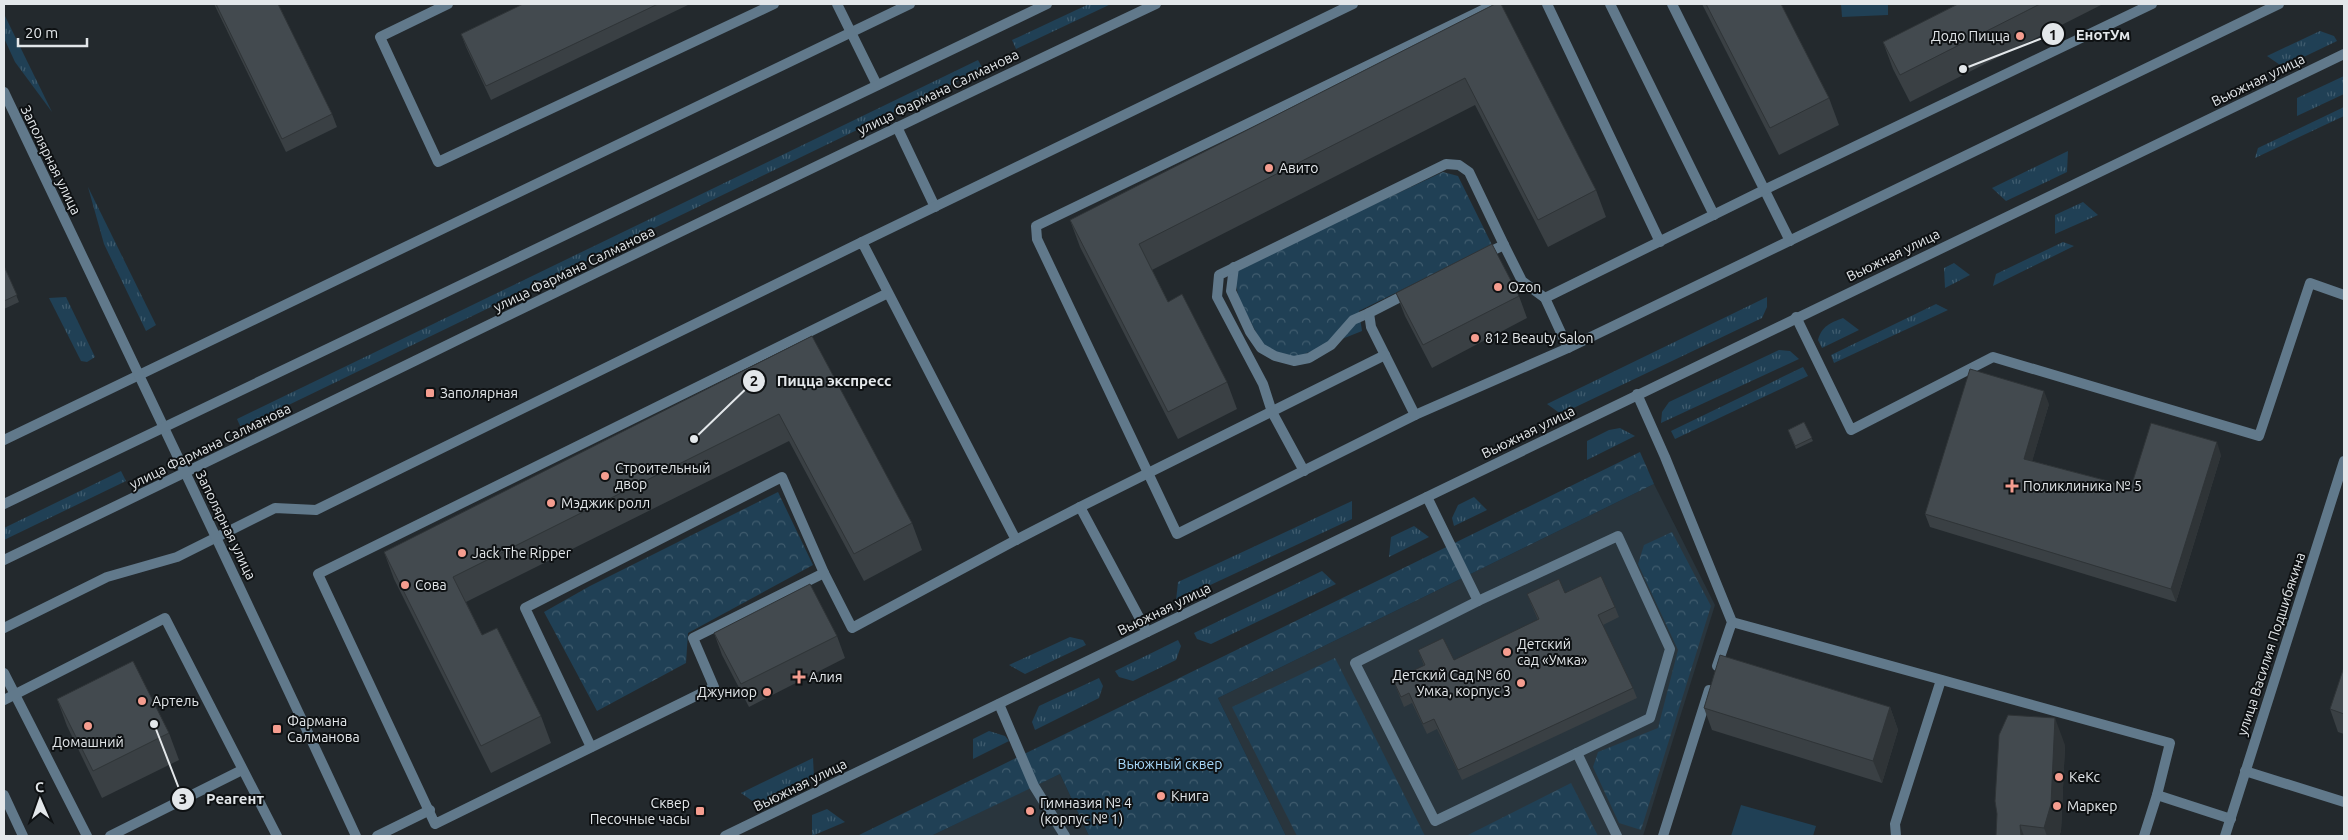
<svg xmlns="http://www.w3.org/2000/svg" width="2348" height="840" font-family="Ubuntu,sans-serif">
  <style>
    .built { fill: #29353d }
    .grass { fill: url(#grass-tufts) }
    .park { fill: url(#park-crowns) }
    .pitch { fill: #204055 }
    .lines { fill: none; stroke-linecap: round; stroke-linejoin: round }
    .service { stroke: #61798b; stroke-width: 10 }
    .minor { stroke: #61798b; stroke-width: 10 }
    .tertiary { stroke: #61798b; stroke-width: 10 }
    .wall { fill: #3a4044 }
    .shaded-wall { fill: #2f3437 }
    .building { fill: #434a4f; stroke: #2f3437 }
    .poi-dot { fill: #f59d8f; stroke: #0e1113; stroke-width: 2 }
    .labels { text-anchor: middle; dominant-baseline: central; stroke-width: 4; stroke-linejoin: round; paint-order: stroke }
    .poi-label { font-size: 14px; fill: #e3e7ea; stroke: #0e1113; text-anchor: start }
    .street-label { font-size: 14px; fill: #e3e7ea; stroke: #0e1113 }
    .park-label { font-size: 14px; fill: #a7d8fa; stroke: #0e1113 }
    .leader { fill: none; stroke: #e3e7ea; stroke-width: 2 }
    .callout-dot { fill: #e3e7ea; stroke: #0e1113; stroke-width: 2 }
    .mark-label { font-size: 15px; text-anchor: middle; font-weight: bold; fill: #111 }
    .callout-label { font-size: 15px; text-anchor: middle; font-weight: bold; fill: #e3e7ea; stroke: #0e1113; stroke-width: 4; stroke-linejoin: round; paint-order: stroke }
  </style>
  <defs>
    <pattern id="grass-tufts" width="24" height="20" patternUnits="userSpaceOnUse" patternTransform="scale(1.25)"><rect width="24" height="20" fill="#204055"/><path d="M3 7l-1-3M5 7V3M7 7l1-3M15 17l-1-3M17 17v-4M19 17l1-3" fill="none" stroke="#405c6e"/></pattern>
    <pattern id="park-crowns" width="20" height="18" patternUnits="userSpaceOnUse" patternTransform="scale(1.25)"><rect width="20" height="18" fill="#204055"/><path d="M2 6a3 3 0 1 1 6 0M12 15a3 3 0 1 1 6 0" fill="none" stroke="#405c6e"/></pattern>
  </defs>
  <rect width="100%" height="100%" fill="#23292d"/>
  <g class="built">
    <path d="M1654,484L1715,605L1643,836H1286L1218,698Z"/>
    <path d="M1060,774L1089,836H931L1034,786Z"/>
  </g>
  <g class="grass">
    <path d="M1089,4H1111L1016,49L1012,40Z"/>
    <path d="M4,14L52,112L15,62L4,38Z"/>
    <path d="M2320,31L2334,36L2337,41L2283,67L2267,56Z"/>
    <path d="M978,60L983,69L241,428L237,419Z"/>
    <path d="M2344,76V94L2297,116V98Z"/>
    <path d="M2344,107V116L2255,158L2258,148Z"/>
    <path d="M2068,151L2067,172L2006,201L1992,188Z"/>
    <path d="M88,187L156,325L146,331L104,244Z"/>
    <path d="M2083,202L2098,215L2055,234V215Z"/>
    <path d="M2063,242L2074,246L1993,286L1996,274Z"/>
    <path d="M1954,263L1970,275L1945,288L1944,268Z"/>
    <path d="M66,297L95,357L87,362L81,361L49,298Z"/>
    <path d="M1767,297V307L1762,318L1561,414L1547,404Z"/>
    <path d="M1936,304L1948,310L1834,363L1831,355Z"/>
    <path d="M1843,318L1859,330L1822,348L1818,340C1822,326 1830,323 1843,318Z"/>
    <path d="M1779,350L1790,351L1799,359L1661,423L1662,412L1669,402Z"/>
    <path d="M1803,367L1808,376L1675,439L1671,431Z"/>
    <path d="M1620,428L1635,436L1587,460V441L1609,430Z"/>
    <path d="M121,471L126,481L4,540V528Z"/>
    <path d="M1474,497L1487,510L1454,526L1452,518L1458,505Z"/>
    <path d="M1352,501V519L1176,601L1178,582Z"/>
    <path d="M1414,526L1429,537L1389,557L1391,537Z"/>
    <path d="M1322,571L1336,584L1211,644L1197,639L1194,633Z"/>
    <path d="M1070,637L1083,640L1086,645L1025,674L1009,665Z"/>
    <path d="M1178,640L1181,646L1176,660L1133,681L1119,677L1115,671Z"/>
    <path d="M1099,678L1103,686L1099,698L1035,730L1032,722L1039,706Z"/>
    <path d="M989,731L1005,736L1009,741L973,759V739Z"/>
    <path d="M813,758L814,777L758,805L741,793Z"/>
    <path d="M827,809L845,822L812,836V815Z"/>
  </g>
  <g class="park">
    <path d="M1443,172L1458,176L1492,245L1359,311L1362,331L1297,357L1274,353L1263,346L1239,299L1235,281L1238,268Z"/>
    <path d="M1640,452L1654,484L1218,698L1286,836H1089L1060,774L931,836H857Z"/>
    <path d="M778,492L813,565L688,633L686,663L597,711L544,612L590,586Z"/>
    <path d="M1672,532L1711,606L1641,830L1619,823L1593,767L1598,752L1658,728L1678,650L1638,564L1644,545Z"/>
    <path d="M1335,658L1425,836H1297L1232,707Z"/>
    <path d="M1571,783L1598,836H1466Z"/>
  </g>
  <g class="pitch">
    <path d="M1841,4H1888V15L1842,17Z"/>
    <path d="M1741,805L1816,826L1813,836H1731Z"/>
  </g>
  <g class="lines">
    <g class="service">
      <path d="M448,4L380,37L438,162L774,4"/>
      <path d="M1495,4L1036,226L1037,239L1177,534L1415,415L1568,348L2279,4"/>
      <path d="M1547,4L1660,242"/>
      <path d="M1610,4L1714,215"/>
      <path d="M1672,4L1790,241"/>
      <path d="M897,127L935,207"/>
      <path d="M862,242L1353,4"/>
      <path d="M1483,255L1504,245L1522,281L1545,298L1568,348"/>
      <path d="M1234,267L1231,291L1250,332L1261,348L1275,356L1294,361L1309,358L1331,345L1353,320L1369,313"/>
      <path d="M1410,292L1369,313L1371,327L1415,415"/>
      <path d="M1545,298L1764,190L2152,4"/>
      <path d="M1796,317L1851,430L1993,357L2259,436L2310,283L2344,295"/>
      <path d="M1637,394L1665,457L1732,622L1717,666"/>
      <path d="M4,440L910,4"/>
      <path d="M1304,471L1272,412L1263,384L1217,297L1219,275L1446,164L1459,165L1469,172L1504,245"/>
      <path d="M1427,497L1478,601"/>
      <path d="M1618,536L1670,649L1650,718L1435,821L1355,663L1478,601Z"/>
      <path d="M1016,540L1080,507"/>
      <path d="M1732,622L2170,743L2157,795L2231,819"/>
      <path d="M4,628L107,577L177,557L275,508L316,510L862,242L1016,540L852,628L824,573L693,638L714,687L435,824L318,574L888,293"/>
      <path d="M1147,632L1080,507L1385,355"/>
      <path d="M4,673L87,836"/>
      <path d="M4,700L165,618L277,836"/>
      <path d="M999,704L1034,786L1065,836"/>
      <path d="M591,747L525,608L782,477L824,573"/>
      <path d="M1577,753L1617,836"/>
      <path d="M4,795L23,836"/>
      <path d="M110,836L242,770"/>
      <path d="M377,836L430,810"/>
      <path d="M1663,836L1709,690"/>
      <path d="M1896,836L1895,824L1941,680"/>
      <path d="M2144,836L2157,795"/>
    </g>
    <g class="minor">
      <path d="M837,4L877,85"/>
      <path d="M2245,771L2344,802"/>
      <path d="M725,836L2344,54"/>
      <path d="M2225,836L2344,461"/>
    </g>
    <g class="tertiary">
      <path d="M4,92C122,340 241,587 356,836"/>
      <path d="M4,504L1047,4"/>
      <path d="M4,560C388,375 770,186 1156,4"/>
    </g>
  </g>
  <g class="wall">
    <path d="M214,4H278L332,114L337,127L286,152Z"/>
    <path d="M523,4H690L491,100L466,47L461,34Z"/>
    <path d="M1495,4L1596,190L1606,217L1548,247L1475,105L1152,270L1168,302L1227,382L1237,409L1178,439L1080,247L1070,220Z"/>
    <path d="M1702,4H1781L1829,98L1839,125L1779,155Z"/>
    <path d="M1958,4H2103L1910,102L1893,69L1883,42Z"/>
    <path d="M4,266L19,302L4,309Z"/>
    <path d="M1396,293L1519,296L1527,318L1432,368L1405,316Z"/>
    <path d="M812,336L912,523L922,550L864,581L789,441L466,602L482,635L541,716L551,743L491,773L394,579L384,552Z"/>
    <path d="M2049,404L2032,461L2131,487L2221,455L2176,602L1930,527L1925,514Z"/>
    <path d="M1804,422L1813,441L1796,449L1788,430Z"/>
    <path d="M1565,593L1615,607L1619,617L1603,625L1633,688L1637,698L1462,780L1437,729L1427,734L1412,703L1404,707L1393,680L1424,666L1418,650L1454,660L1538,620L1531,604L1527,594Z"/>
    <path d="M714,633L837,636L845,658L749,707L722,655Z"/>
    <path d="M2344,667V734L2338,732L2330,709Z"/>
    <path d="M57,699L169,733L179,760L102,798L67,726Z"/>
    <path d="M1890,707L1898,730L1882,783L1712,730L1704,708Z"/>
    <path d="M2065,745L2061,831L2059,836H1977H1996Z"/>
  </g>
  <g class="shaded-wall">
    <path d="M2044,391L2049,404L2029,472L2024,459Z"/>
    <path d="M2217,442L2221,455L2176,602L2171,589Z"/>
    <path d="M1890,707L1898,730L1882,783L1873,761Z"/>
    <path d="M2055,718L2065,745L2061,831L2059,836H2047L2044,828Z"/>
    <path d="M2020,825L2024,836H2021Z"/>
  </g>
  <g class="building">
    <path d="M216,4H278L332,114L282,139Z"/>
    <path d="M523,4H658L486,86L461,34Z"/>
    <path d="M1495,4H1501L1596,190L1538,220L1465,78L1139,244L1168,302L1182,294L1227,382L1168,412L1070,220Z"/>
    <path d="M1706,4H1781L1829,98L1770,128Z"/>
    <path d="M1958,4H2040L1900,75L1883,42Z"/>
    <path d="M1492,244L1519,296L1423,345L1396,293Z"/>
    <path d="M4,266L17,295L4,301Z"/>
    <path d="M812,336L912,523L854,554L779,414L453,577L482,635L497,628L541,716L481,746L384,552Z"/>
    <path d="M1970,369L2044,391L2024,459L2131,487L2151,423L2217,442L2171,589L1925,514Z"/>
    <path d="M1804,422L1812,438L1795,446L1788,430Z"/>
    <path d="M1601,576L1615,607L1598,615L1633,688L1458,770L1434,719L1423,724L1409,693L1401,697L1393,680L1425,665L1418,650L1443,638L1454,660L1539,619L1527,594L1559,579L1565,593Z"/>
    <path d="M810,584L837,636L741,684L714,633Z"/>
    <path d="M1720,655L1890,707L1873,761L1704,708Z"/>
    <path d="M133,661L169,733L93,771L57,699Z"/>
    <path d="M2344,667V714L2330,709Z"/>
    <path d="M2008,715L2055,718L2051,804L2044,828L2020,825L2021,836H1977H1996L1997,814L1995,801L1999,735Z"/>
  </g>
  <g class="poi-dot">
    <circle cx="2020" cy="36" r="5"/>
    <circle cx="1269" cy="168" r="5"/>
    <circle cx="1498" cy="287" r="5"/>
    <circle cx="1475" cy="338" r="5"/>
    <rect x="425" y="388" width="10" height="10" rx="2.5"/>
    <circle cx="605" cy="476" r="5"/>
    <path d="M2009.5 478.5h5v5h5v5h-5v5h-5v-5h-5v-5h5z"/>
    <circle cx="551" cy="503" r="5"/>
    <circle cx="462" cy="553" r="5"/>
    <circle cx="405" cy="585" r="5"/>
    <circle cx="1507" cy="652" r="5"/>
    <path d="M796.5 669.5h5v5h5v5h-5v5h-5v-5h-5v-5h5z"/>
    <circle cx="1521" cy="683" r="5"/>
    <circle cx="767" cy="692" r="5"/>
    <circle cx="142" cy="701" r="5"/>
    <circle cx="88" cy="726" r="5"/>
    <rect x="272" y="724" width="10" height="10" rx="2.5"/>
    <circle cx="2059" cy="777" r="5"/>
    <circle cx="1161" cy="796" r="5"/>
    <circle cx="2057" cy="806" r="5"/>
    <rect x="695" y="806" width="10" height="10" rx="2.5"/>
    <circle cx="1030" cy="811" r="5"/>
  </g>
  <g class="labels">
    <g class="poi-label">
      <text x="2010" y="36" text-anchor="end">Додо Пицца</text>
      <text x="1279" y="168">Авито</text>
      <text x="1508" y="287">Ozon</text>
      <text x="1485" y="338">812 Beauty Salon</text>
      <text x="440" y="393">Заполярная</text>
      <text x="615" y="468">Строительный<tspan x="615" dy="16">двор</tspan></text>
      <text x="2023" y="486">Поликлиника № 5</text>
      <text x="561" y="503">Мэджик ролл</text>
      <text x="472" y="553">Jack The Ripper</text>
      <text x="415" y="585">Сова</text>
      <text x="1517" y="644">Детский<tspan x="1517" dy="16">сад «Умка»</tspan></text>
      <text x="1511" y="675" text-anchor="end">Детский Сад № 60<tspan x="1511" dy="16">Умка, корпус 3</tspan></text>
      <text x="809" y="677">Алия</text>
      <text x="757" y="692" text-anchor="end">Джуниор</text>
      <text x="152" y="701">Артель</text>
      <text x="287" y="721">Фармана<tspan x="287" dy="16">Салманова</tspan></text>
      <text x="88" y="742" text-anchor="middle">Домашний</text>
      <text x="2069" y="777">КеКс</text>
      <text x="1171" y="796">Книга</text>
      <text x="690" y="803" text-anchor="end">Сквер<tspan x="690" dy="16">Песочные часы</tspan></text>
      <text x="1040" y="803">Гимназия № 4<tspan x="1040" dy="16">(корпус № 1)</tspan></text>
      <text x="2067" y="806">Маркер</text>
    </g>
    <g class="street-label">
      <text transform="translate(2258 80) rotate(-26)">Вьюжная улица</text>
      <text transform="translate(938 92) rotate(-26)">улица Фармана Салманова</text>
      <text transform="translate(51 160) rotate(64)">Заполярная улица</text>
      <text transform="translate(1893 255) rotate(-26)">Вьюжная улица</text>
      <text transform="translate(574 269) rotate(-26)">улица Фармана Салманова</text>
      <text transform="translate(1528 432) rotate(-26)">Вьюжная улица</text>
      <text transform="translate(210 446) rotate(-26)">улица Фармана Салманова</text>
      <text transform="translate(226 525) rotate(64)">Заполярная улица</text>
      <text transform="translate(1164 609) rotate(-26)">Вьюжная улица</text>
      <text transform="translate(2271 644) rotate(-72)">улица Василия Подшибякина</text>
      <text transform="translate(800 785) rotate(-26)">Вьюжная улица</text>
    </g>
    <g class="park-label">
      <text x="1170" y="764">Вьюжный сквер</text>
    </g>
  </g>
  <path class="leader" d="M1963 69L2053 34M694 439L754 381M154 724L183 799"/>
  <g class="callout-dot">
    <circle cx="1963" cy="69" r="5"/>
    <circle cx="694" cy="439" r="5"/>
    <circle cx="154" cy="724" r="5"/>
    <circle cx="2053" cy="34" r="12"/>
    <circle cx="754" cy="381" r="12"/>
    <circle cx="183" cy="799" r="12"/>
  </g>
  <g class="mark-label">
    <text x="2053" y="40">1</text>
    <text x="754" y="386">2</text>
    <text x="183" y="804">3</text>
  </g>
  <g class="callout-label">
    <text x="2103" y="40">ЕнотУм</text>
    <text x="834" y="386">Пицца экспресс</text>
    <text x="235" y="804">Реагент</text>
  </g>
  <rect width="2348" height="840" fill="none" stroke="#e3e7ea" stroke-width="10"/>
  <g transform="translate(40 800) rotate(358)" stroke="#0e1113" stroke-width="4" paint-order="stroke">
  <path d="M0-4L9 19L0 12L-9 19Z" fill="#e3e7ea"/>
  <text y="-8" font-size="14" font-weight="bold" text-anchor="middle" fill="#e3e7ea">С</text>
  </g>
  <path d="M18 38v8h69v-8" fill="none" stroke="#e3e7ea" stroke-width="2.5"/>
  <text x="25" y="38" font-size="15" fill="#e3e7ea" stroke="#0e1113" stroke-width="4" paint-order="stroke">20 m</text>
</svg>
